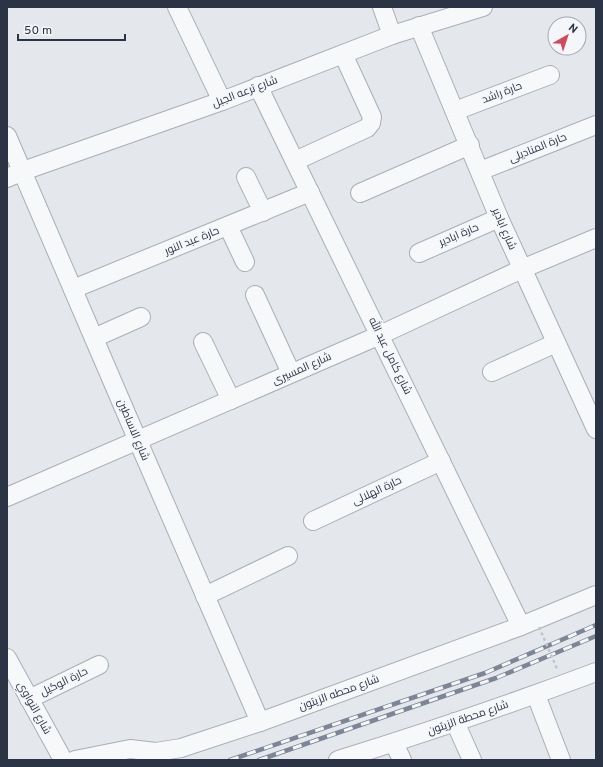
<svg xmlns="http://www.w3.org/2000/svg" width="603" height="767" font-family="Overpass,Cairo,sans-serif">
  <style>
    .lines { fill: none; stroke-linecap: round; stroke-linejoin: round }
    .minor-casing { stroke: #a9aeb7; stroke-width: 20 }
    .minor { stroke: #f7f8fa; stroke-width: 18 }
    .rail-casing { stroke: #7d8696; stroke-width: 4.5 }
    .rail { stroke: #f4f6f9; stroke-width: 3; stroke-dasharray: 9; stroke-linecap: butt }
    .path-bridge { stroke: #c2c5cb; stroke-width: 2.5; stroke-dasharray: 3 3; stroke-linecap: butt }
    .labels { text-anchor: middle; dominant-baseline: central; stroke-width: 3; stroke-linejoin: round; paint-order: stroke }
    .street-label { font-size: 11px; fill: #2b3445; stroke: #f4f6f9 }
  </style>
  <rect width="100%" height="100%" fill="#e4e7ec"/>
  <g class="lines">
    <g class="minor-casing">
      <g id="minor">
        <path d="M177,7L222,101"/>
        <path d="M382,7L392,35"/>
        <path d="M419,26L499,218L596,429"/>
        <path d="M258,86L521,626"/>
        <path d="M455,111L550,75"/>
        <path d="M7,136L138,441L260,722"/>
        <path d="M295,161L367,128L371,123L372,117L343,54"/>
        <path d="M480,171L596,125"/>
        <path d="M246,177L263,212"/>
        <path d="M7,178L23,171L222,101L392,35L483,7"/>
        <path d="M360,193L470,145"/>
        <path d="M228,226L245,262"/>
        <path d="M419,253L499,218"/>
        <path d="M73,289L310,192"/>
        <path d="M255,295L291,373"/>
        <path d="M94,338L141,317"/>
        <path d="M203,342L231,400"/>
        <path d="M492,372L556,343"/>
        <path d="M7,497L380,335L522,269L596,238"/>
        <path d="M313,521L441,461"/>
        <path d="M205,596L288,556"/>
        <path d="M7,658L62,758L64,760"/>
        <path d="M536,695L561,760"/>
        <path d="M29,699L99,665"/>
        <path d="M455,722L472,760"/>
        <path d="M394,743L402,760"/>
        <path d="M75,760L130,749L156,752L181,748L260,722L521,626L596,595"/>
        <path d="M338,760C425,733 511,704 596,672"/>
      </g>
    </g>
    <use href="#minor" class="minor"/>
    <g class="rail-casing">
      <g id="rail">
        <path d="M230,760L485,673L596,625"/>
        <path d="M259,760L496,678L596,636"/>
      </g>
    </g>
    <use href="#rail" class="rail"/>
    <path class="path-bridge" d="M539,627L558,671"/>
  </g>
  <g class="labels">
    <g class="street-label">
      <text transform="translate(245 92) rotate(-21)">شارع ترعه الجبل</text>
      <text transform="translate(502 93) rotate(-21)">حارة راشد</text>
      <text transform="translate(538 148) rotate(-22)">حارة المناديلى</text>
      <text transform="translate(504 229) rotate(67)">شارع ابادير</text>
      <text transform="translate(459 235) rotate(-23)">حارة ابادير</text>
      <text transform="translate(192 241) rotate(-22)">حارة عبد النور</text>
      <text transform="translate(390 356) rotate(64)">شارع كامل عبد الله</text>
      <text transform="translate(302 369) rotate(-24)">شارع المسيرى</text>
      <text transform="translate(133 430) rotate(67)">شارع الاساطين</text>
      <text transform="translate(377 491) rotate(-25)">حارة الهلالى</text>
      <text transform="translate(64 682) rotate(-26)">حارة الوكيل</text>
      <text transform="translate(339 693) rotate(-20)">شارع محطه الزيتون</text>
      <text transform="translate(34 708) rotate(61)">شارع النواوي</text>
      <text transform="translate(468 718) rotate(-19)">شارع محطة الزيتون</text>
    </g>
  </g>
  <rect width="603" height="767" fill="none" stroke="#2b3445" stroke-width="16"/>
  <g transform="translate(567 36) rotate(39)"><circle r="19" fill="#f4f6f9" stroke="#a4a8b1"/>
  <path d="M0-3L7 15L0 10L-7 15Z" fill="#d1495b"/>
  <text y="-6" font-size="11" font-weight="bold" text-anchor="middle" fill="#2b3445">N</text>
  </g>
  <path d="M18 34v6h107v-6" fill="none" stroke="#2b3445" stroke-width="2"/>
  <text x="24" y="34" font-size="12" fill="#2b3445" stroke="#f4f6f9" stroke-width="3" paint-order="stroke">50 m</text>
</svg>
